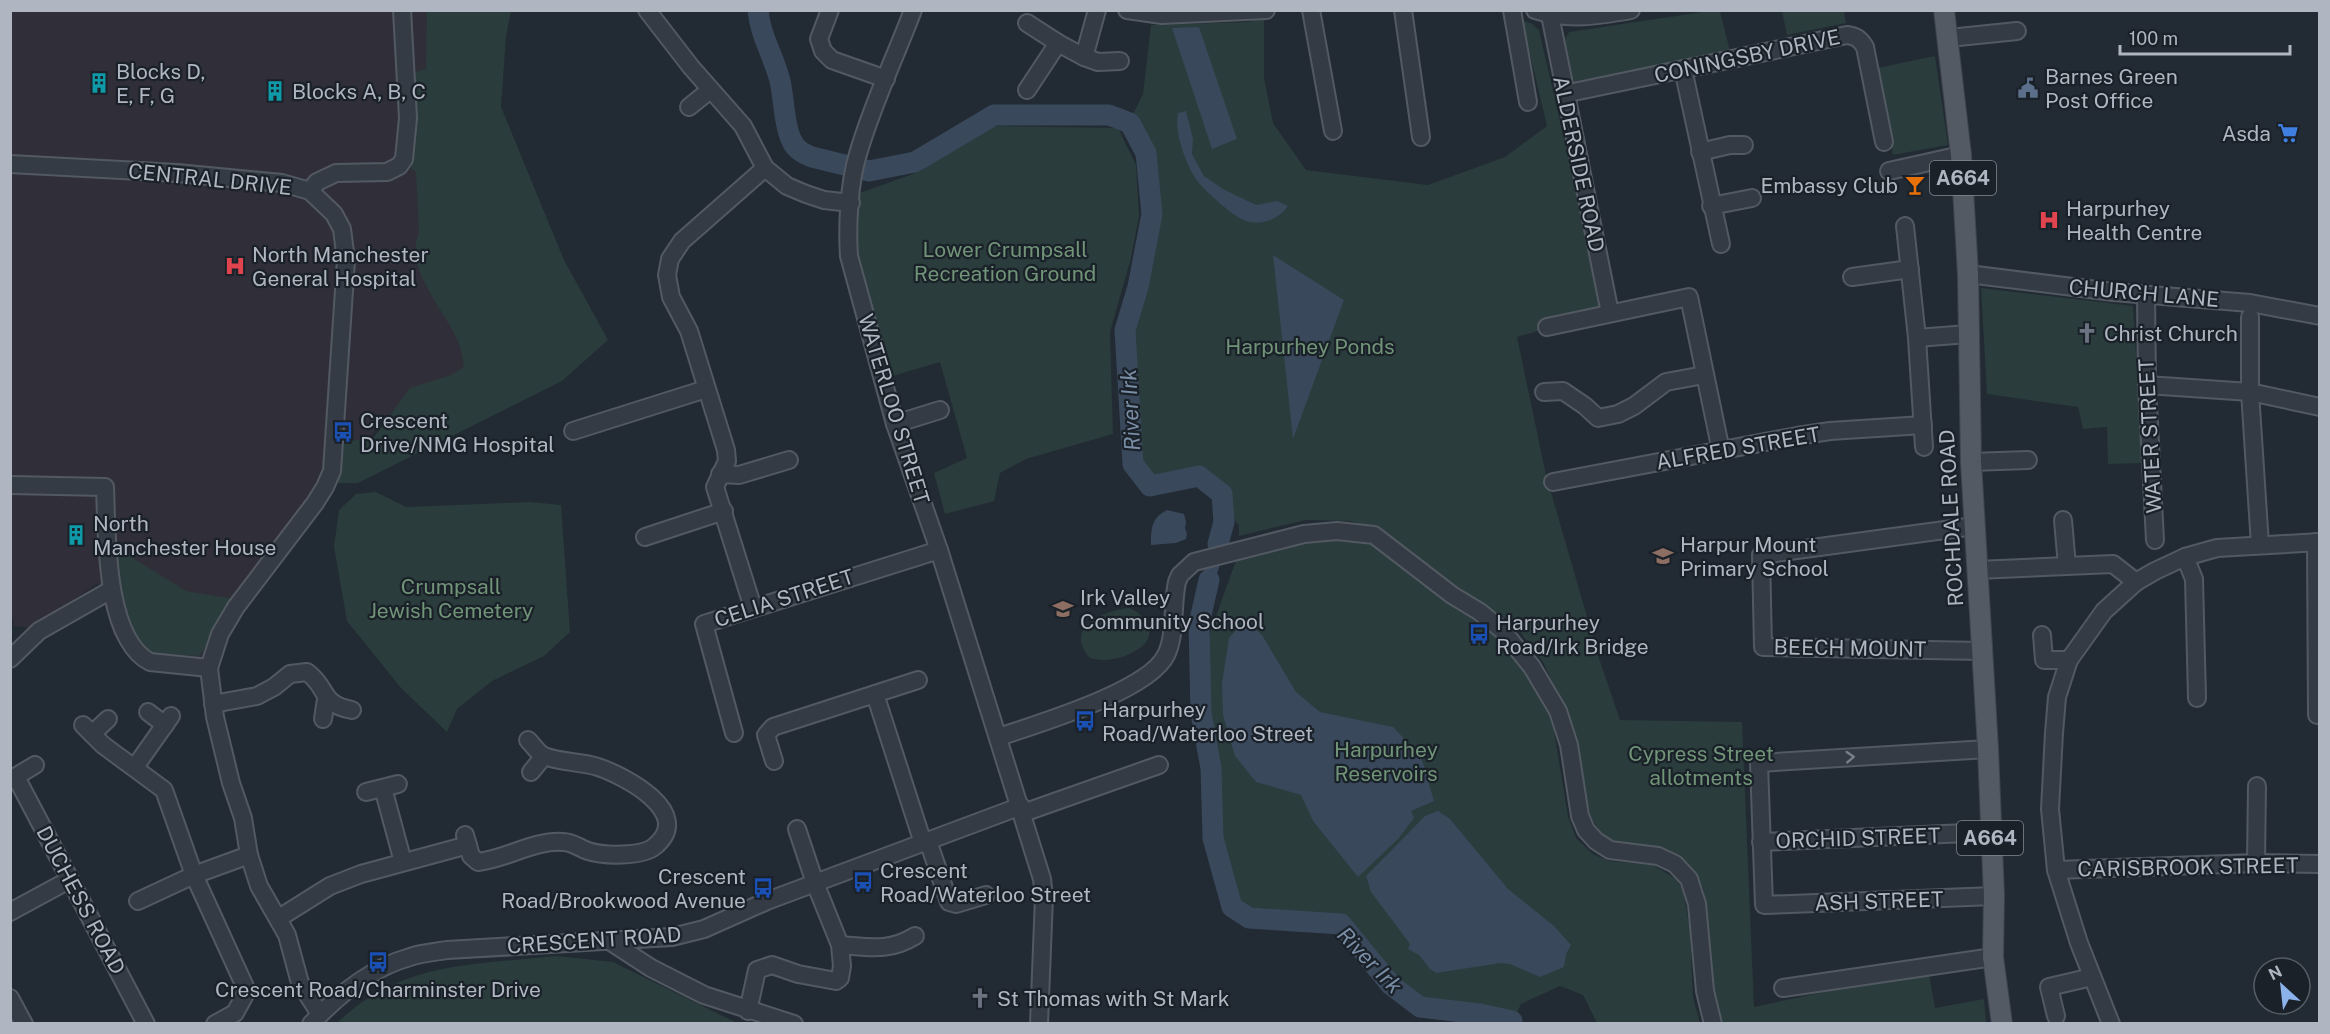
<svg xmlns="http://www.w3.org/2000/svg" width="2330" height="1034" font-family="'Public Sans',sans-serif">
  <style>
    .medical { fill: #302f39 }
    .green { fill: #2a3c3b }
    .water { fill: #39485b }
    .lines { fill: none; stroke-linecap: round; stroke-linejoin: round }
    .river { stroke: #39485b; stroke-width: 21 }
    .minor-casing { stroke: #525962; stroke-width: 20 }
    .major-casing { stroke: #3e454e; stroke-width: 22 }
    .minor { stroke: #353b44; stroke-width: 16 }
    .major { stroke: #535a64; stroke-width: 20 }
    .oneway { stroke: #787f89 }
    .labels { text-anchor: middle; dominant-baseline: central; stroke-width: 4.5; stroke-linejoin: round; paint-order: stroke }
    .shield { fill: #1a2129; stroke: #828993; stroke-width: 1.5 }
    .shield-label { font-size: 20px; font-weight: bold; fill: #afb6c1 }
    .street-label { font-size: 21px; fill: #afb6c1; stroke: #1a2129 }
    .poi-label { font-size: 21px; fill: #afb6c1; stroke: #1a2129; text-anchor: start }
    .park-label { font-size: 21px; fill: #719478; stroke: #1a2129 }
    .water-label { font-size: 22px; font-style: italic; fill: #7a8ea6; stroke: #1a2129 }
  </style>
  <rect width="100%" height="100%" fill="#222a33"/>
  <path class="medical" d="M11,11H442L481,361L379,424L350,469L241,586L215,631L200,678L125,652L113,634L98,583L32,628L13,626L14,619H11Z"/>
  <g class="green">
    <path d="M427,11H511L506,36L501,107L564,260L608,340L562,381L358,483H330L339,443L374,437L410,388L451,375L464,367C463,361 462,355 461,349C451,316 402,270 419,233L416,172L412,169L410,74L426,69Z"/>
    <path d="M1709,11H1720L1731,55L1575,84L1568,82L1564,41L1569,32Z"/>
    <path d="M1782,11H1844L1846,23L1787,35Z"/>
    <path d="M1264,19V78L1273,123L1306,170L1428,185L1505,157L1547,126L1522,21L1531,23L1539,30L1604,312L1517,337L1546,475L1599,658L1620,720L1742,722L1754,1007L1838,989L1929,974L1935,1008L1984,999L1986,1023H1722L1714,996L1706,905L1703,888L1693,870L1680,857L1662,847L1628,846L1606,842L1590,815L1563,705L1543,662L1514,624L1455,585L1408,550L1373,528L1350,521L1306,520L1239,536V525L1203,488L1159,480L1142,462L1131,331L1144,285L1158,213L1153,151L1133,114L1143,94L1151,25L1247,22Z"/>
    <path d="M1935,56L1948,145L1893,155L1877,68Z"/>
    <path d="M991,126L1118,128L1136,165L1139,216L1131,258L1110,332L1113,434L1026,459L1000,473L994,501L945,514L934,473L967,458L940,362L889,377L855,270L857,194L921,171Z"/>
    <path d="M1981,288L2133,306L2143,463L2108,464L2107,427L2083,429L2078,407L1987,394Z"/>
    <path d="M376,492L406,507L530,502L561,505L570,632L544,656L492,681L457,709L447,732L401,688L347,621L334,547L339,510L356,494Z"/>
    <path d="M1320,538L1368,542L1442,599L1496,630L1521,661L1548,710L1554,731L1568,816L1576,838L1593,854L1609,861L1653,865L1678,880L1684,894L1690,931L1693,997L1700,1023H1597L1583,995L1560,986L1521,1004L1515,1017L1422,1003L1397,983L1343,921L1254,913L1237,901L1221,836L1220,764L1206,709L1210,633L1239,552Z"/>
    <path d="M112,545L186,591L234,599L203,651L198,656L151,653L134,634L118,593Z"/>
    <path d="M1129,608C1146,614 1159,635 1140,648C1126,658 1107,663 1090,658C1063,627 1103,611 1129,608Z"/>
    <path d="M556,956L613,962L737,1023H337C401,961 473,965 556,956Z"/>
  </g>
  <g class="water">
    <path d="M1199,27L1237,139L1212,149L1172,28Z"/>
    <path d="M1186,111L1193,139L1192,154L1204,176L1223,189L1256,205L1277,201L1288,206C1279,219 1262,226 1246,221C1236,219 1202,189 1196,179C1185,163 1174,132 1178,113Z"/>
    <path d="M1273,255L1344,300L1293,439Z"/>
    <path d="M1167,510L1184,514L1186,522L1185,528L1187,534L1186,539L1176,543L1151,545C1151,529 1151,518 1167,510Z"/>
    <path d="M1214,518H1229L1227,538L1208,607L1195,608L1210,541Z"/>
    <path d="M1252,626L1262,635L1296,692L1320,712L1393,727L1421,756L1434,801L1411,811L1414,818L1399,838L1358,877L1313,821L1301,795L1256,782L1235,756L1223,715L1222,683L1229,638L1236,630Z"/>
    <path d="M1438,811L1450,819L1508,889L1554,926L1571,945L1566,954L1564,967L1540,977L1510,964L1501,963L1436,973L1430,969L1419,955L1408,949L1410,944L1371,892L1366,876L1425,816Z"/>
  </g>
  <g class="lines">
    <g class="river">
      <path d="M758,10C760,36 774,56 780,81C784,98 784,125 791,139C795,149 802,153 812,157L869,171L915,162L994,115H1109L1130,123L1146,153L1152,214L1138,287L1125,330L1133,464L1150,486L1199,476L1222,494L1224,522L1218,544"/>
      <path d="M1209,580L1199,624L1201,713L1211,768L1213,838L1232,907L1249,918L1341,924L1391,985L1420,1007L1480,1014L1512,1021L1511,1024"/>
    </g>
    <g class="minor-casing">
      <g id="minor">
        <path d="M647,10L691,67L743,126L765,168L787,186L806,194L824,200L851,203"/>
        <path d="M830,10L819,39L823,51L832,60L886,79"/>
        <path d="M913,10C895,58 872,105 858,154C849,183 847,226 849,256L895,424L939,550L1042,879L1044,897L1039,1024"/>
        <path d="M1127,10L1162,15L1266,10"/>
        <path d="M1311,10L1333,131"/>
        <path d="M1403,10L1421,137"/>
        <path d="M1512,10L1528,102"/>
        <path d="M1535,10C1568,21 1597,16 1631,10"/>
        <path d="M1550,15L1610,313"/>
        <path d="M1027,23L1058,43"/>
        <path d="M1949,38L2017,31"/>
        <path d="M1084,57L1098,62L1120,61"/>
        <path d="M1683,69L1721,244"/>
        <path d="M1027,90L1058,43L1084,57L1097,10"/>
        <path d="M1564,94L1847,35C1856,36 1860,39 1865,47L1884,142"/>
        <path d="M689,107L710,90"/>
        <path d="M1700,152L1730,145H1744"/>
        <path d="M10,164L177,173L282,183L310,191L334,214L342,229L346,260L332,471L325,487L315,503L236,607L220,634L209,668L215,717L231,783L243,818L249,855L259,886L287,935L300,983L320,1014"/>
        <path d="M1889,171L1961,155"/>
        <path d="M310,191L317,182L336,173L387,172L399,166L404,159L408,118L402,10"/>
        <path d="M1711,206L1752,198"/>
        <path d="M1905,226L1917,338L1924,447"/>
        <path d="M1968,274L2113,292L2250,303L2320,316"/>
        <path d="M1852,277L1910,269"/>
        <path d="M2146,295L2147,385L2155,540"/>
        <path d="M2250,317V392L2260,545"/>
        <path d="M1547,327L1689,297L1721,451"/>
        <path d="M1917,338L1968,334"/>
        <path d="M2147,385L2250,392L2320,407"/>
        <path d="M1544,392L1563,391L1585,406L1598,418L1618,414L1634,406L1666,382L1704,375"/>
        <path d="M895,424L940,410"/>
        <path d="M573,431L706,389"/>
        <path d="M1971,462L2028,460"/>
        <path d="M720,474L739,475L789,460"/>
        <path d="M1553,482L1797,436L1830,431L1923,425"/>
        <path d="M10,485L105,487C107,532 104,638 150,662L209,668"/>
        <path d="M2063,520L2067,566"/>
        <path d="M1974,526L1761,555L1763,647L1982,651"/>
        <path d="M645,537L724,511"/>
        <path d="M2316,542L2317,715"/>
        <path d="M2185,557L2194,579L2197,698"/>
        <path d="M1977,570L2113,564L2136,582"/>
        <path d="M753,608L715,487L727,461L726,450L689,331L671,297L667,275L670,259L682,241L765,168"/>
        <path d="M2042,635L2044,660H2069"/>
        <path d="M10,659L39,631L111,590"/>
        <path d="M875,694L923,843"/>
        <path d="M213,704L257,696L274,687L290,674L307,672C329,688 319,704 352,710"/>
        <path d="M148,712L165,725"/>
        <path d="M323,719L326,699"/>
        <path d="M83,725L103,745L164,790L194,875L247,991L235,1013L215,1024"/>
        <path d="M734,733L704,624L939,550"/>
        <path d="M92,734L108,719"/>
        <path d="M999,737C1037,724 1149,691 1166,655C1176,636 1172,604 1177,582L1180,575L1194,562L1304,534L1337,531L1374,535L1452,595L1480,612L1502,630L1532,667L1558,711L1569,745L1580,816L1586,830L1596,841L1610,850L1658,856L1675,864L1689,879L1697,904L1705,991L1713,1024"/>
        <path d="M1988,749L1759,763L1764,905L1994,896"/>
        <path d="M774,761L766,735L773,727L918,680"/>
        <path d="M135,767L171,716"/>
        <path d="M531,772L544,756"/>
        <path d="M16,777L146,1024"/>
        <path d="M10,780L35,765"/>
        <path d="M383,788L403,862"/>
        <path d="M366,792L398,784"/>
        <path d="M1023,813L1159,765"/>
        <path d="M465,835L471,856L478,862C506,859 534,840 563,842C573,842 579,848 588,851C603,856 643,857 655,846C695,813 625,776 598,767C583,762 558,762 544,756C538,753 533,745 528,740"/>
        <path d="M928,841L949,902L956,904L986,895"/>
        <path d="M1761,842L1990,832"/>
        <path d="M2256,863L2257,786"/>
        <path d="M2056,870L2256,863L2320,864"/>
        <path d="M138,901L194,875L249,855"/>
        <path d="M10,912L69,880"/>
        <path d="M279,918L330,886L361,874L468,845"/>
        <path d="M608,940L651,968L704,995L794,1024"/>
        <path d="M840,945C869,947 889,952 915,936"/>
        <path d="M1783,988L1993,957"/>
        <path d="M10,998L24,1024"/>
        <path d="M748,1011L757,970L772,965L798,974L836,981L840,978L842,966L840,945L815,883L797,829"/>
        <path d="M2056,1016L2049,987L2092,977"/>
        <path d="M311,1024C338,995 371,968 410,957C422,953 435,952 447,950L672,937L704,929L767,901L1021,806"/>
        <path d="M2111,1024L2079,943L2056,870L2050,809L2054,733L2057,697L2069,660L2104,611L2136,582L2155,571L2185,557L2217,548L2320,542"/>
      </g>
    </g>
    <g class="major-casing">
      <path id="major" d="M1944,10L1961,155L1968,274L1971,462L1988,749L1994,896L1993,957L2002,1024"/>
    </g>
    <use href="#minor" class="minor"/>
    <use href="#major" class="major"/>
  </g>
  <defs><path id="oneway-chevron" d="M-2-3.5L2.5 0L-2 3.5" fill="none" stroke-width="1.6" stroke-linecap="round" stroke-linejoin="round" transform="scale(1.5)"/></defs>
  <use class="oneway" href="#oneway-chevron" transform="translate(1850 757) rotate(-3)"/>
  <defs>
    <g id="building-bare" transform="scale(1.62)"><path d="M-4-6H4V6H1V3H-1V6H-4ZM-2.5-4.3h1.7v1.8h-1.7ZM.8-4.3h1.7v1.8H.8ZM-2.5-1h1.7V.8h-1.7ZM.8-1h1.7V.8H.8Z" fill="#0f9aa8" stroke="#1a2129" stroke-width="2.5" paint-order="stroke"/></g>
    <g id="civic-bare" transform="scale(1.62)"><path d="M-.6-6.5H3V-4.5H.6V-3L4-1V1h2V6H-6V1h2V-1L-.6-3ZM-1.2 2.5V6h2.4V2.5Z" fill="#5c6f8a" stroke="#1a2129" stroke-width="2.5" paint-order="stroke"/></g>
    <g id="supermarket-bare" transform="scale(1.62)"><path d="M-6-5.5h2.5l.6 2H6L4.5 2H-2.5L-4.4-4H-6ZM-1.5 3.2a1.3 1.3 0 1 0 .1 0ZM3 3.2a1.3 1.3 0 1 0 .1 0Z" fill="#3f7fe0" stroke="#1a2129" stroke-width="2.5" paint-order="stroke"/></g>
    <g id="bar-bare" transform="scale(1.62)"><path d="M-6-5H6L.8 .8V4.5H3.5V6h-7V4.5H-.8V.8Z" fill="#e8710a" stroke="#1a2129" stroke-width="2.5" paint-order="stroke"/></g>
    <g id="hospital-bare" transform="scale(1.62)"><path d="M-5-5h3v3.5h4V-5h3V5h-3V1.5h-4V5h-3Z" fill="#e0444e" stroke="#1a2129" stroke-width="2.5" paint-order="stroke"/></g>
    <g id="church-bare" transform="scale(1.62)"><path d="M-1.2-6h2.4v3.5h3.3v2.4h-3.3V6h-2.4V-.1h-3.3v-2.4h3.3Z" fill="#6b7280" stroke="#1a2129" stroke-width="2.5" paint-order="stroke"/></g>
    <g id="bus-bare" transform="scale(1.62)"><path d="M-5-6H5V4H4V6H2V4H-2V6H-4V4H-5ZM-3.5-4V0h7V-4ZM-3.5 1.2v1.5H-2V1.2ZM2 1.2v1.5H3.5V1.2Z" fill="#1a4fb4" stroke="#1a2129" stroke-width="2.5" paint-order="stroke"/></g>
    <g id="school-bare" transform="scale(1.62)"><path d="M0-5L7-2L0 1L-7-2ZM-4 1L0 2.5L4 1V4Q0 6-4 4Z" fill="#8d6e63" stroke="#1a2129" stroke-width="2.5" paint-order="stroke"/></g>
  </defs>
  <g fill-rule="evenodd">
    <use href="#building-bare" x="99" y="83"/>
    <use href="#civic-bare" x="2028" y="88"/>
    <use href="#building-bare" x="275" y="91"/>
    <use href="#supermarket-bare" x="2288" y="133"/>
    <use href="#bar-bare" x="1915" y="185"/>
    <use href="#hospital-bare" x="2049" y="220"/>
    <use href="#hospital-bare" x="235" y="266"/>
    <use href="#church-bare" x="2087" y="333"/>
    <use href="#bus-bare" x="343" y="432"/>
    <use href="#building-bare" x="76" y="535"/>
    <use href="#school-bare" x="1663" y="556"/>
    <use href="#school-bare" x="1063" y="609"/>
    <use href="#bus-bare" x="1479" y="634"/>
    <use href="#bus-bare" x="1085" y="721"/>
    <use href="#bus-bare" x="863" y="882"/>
    <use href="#bus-bare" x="763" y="888"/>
    <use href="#bus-bare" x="378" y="962"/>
    <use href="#church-bare" x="980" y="998"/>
  </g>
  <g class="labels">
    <g class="shield">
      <rect x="1930" y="161" width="66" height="34" rx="4.5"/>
      <rect x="1957" y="821" width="66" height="34" rx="4.5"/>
    </g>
    <g class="shield-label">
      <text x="1963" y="178">A664</text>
      <text x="1990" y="838">A664</text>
    </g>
    <g class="street-label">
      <text transform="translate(1747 56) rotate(-12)">CONINGSBY DRIVE</text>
      <text transform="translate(1579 164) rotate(78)">ALDERSIDE ROAD</text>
      <text transform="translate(210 179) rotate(6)">CENTRAL DRIVE</text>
      <text transform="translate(2144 293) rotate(5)">CHURCH LANE</text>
      <text transform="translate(894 409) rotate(73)">WATERLOO STREET</text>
      <text transform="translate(2150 436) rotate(-93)">WATER STREET</text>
      <text transform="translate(1738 448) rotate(-10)">ALFRED STREET</text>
      <text transform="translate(1951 518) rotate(-93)">ROCHDALE ROAD</text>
      <text transform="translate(784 598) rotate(-18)">CELIA STREET</text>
      <text transform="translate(1850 648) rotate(1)">BEECH MOUNT</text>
      <text transform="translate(1858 838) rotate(-2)">ORCHID STREET</text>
      <text transform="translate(2188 867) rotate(-1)">CARISBROOK STREET</text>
      <text transform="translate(81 900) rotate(62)">DUCHESS ROAD</text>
      <text transform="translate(1879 901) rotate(-2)">ASH STREET</text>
      <text transform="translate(594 940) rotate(-4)">CRESCENT ROAD</text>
    </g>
    <g class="poi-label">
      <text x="116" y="71">Blocks D,<tspan x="116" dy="24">E, F, G</tspan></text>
      <text x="2045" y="76">Barnes Green<tspan x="2045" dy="24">Post Office</tspan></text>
      <text x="292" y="91">Blocks A, B, C</text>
      <text x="2271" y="133" text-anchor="end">Asda</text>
      <text x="1898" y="185" text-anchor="end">Embassy Club</text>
      <text x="2066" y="208">Harpurhey<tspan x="2066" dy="24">Health Centre</tspan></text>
      <text x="252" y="254">North Manchester<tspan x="252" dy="24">General Hospital</tspan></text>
      <text x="2104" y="333">Christ Church</text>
      <text x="360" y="420">Crescent<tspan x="360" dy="24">Drive/NMG Hospital</tspan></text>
      <text x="93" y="523">North<tspan x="93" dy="24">Manchester House</tspan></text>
      <text x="1680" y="544">Harpur Mount<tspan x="1680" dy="24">Primary School</tspan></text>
      <text x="1080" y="597">Irk Valley<tspan x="1080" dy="24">Community School</tspan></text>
      <text x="1496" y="622">Harpurhey<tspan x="1496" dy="24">Road/Irk Bridge</tspan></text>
      <text x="1102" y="709">Harpurhey<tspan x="1102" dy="24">Road/Waterloo Street</tspan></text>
      <text x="880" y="870">Crescent<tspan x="880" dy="24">Road/Waterloo Street</tspan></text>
      <text x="746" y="876" text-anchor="end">Crescent<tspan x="746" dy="24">Road/Brookwood Avenue</tspan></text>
      <text x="378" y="989" text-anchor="middle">Crescent Road/Charminster Drive</text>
      <text x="997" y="998">St Thomas with St Mark</text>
    </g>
    <g class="park-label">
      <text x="1005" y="249">Lower Crumpsall<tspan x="1005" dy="24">Recreation Ground</tspan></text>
      <text x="1310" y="346">Harpurhey Ponds</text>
      <text x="451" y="586">Crumpsall<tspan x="451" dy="24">Jewish Cemetery</tspan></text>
      <text x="1386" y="749">Harpurhey<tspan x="1386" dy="24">Reservoirs</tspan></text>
      <text x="1701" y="753">Cypress Street<tspan x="1701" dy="24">allotments</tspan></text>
    </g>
    <g class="water-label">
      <text transform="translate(1130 410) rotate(-93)">River Irk</text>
      <text transform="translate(1370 960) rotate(46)">River Irk</text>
    </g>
  </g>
  <rect width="2330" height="1034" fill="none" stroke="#afb6c1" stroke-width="24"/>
  <g transform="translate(2282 986) rotate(333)"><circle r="28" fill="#1a2129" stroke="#565d66" stroke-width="1.5"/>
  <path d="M0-4.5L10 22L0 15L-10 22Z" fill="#8bb2ea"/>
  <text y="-9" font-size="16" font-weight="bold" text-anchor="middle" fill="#afb6c1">N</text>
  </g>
  <path d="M2120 45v9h170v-9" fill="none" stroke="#afb6c1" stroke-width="3"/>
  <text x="2129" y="45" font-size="18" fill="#afb6c1" stroke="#1a2129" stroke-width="4.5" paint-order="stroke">100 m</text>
</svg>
